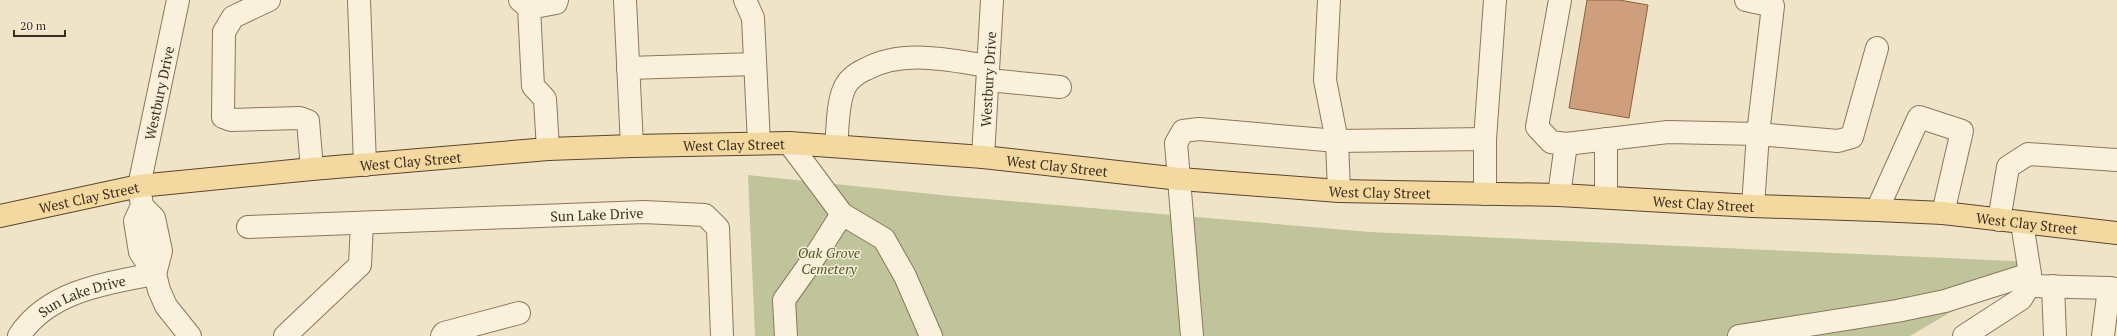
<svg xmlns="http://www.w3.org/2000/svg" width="2117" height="336" font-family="'PT Serif',serif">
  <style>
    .cemetery { fill: #bfc49a }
    .building { fill: #cf9f7d; stroke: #8d5f41 }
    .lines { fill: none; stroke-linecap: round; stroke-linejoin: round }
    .minor-casing { stroke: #8d765c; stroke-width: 24 }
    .major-casing { stroke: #5b4430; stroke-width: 24 }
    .minor { stroke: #faf1dc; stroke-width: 22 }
    .major { stroke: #f3d9a0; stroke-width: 22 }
    .labels { text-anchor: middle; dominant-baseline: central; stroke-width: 3; stroke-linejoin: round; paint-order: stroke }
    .street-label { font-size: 14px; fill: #3d2e20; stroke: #f7eed8 }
    .park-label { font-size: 14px; font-style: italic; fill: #4d5a26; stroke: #f7eed8 }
  </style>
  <rect width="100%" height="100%" fill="#f0e4c8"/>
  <path class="cemetery" d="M748,175L951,196L1370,232L2036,262L1910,336H755Z"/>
  <path class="building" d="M1587,0H1619L1648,5L1629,118L1569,108Z"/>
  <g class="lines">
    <g class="minor-casing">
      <g id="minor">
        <path d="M178,0L139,186L142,206L135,221L140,252L155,274L159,290L166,306L190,336"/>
        <path d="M269,0L233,17L224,32L223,117L231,120L300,118L308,121L312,169"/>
        <path d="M359,0L365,165"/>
        <path d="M520,0L529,8L533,86L545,99L548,149"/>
        <path d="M625,0L632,146"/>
        <path d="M745,0L753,18L759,143"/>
        <path d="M1329,0L1325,80L1337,141L1339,191"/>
        <path d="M529,8L556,3L557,0"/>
        <path d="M628,68L755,64"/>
        <path d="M988,80L1060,87"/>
        <path d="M789,143L842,214L884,239L905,276L931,336"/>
        <path d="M1566,144L1668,132L1758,134L1773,6L1746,0"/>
        <path d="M836,146C838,129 837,105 844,89C848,79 857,73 866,69C903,49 948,60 988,66"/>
        <path id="s1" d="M983,157L992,0"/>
        <path d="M1485,194V139L1495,0"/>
        <path d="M1559,195L1566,144L1551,142L1537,127L1560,0"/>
        <path d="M1606,197V139"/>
        <path d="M142,206L154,218L161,251L155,274"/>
        <path d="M1753,206L1758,134L1838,141L1852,137L1877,48"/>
        <path d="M1877,210L1919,117L1962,131L1943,213"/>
        <path d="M1999,220L2008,167L2028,154L2117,160"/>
        <path id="s2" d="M248,227L644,212L705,215L718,228L722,336"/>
        <path d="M2029,286L2109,288"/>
        <path d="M2053,286L2055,336"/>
        <path id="s3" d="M19,336C48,291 107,283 155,274"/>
        <path d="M285,336L360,265L362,223"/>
        <path d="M442,336L444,333L519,313"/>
        <path d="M786,336L784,300L816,255L842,214"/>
        <path d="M1192,336L1176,143L1183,131L1199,129L1337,141L1485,139"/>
        <path d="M1739,336L1897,311L1945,301L2030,274"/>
        <path d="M1964,336L2021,299L2029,286L2030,274L2022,223"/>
        <path d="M2103,336L2109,288L2117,289"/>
      </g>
    </g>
    <g class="major-casing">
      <g id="major">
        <path id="s4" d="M0,216L139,186L312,169L548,149L632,146L789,143L983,157L1180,179L1339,191L1559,195L1753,206L1877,210L1943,213L2117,233"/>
      </g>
    </g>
    <use href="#minor" class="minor"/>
    <use href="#major" class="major"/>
  </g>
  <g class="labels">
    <g class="street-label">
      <text stroke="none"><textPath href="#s1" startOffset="78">Westbury Drive</textPath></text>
      <text transform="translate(159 93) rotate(-78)">Westbury Drive</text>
      <text stroke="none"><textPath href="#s4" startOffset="739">West Clay Street</textPath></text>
      <text stroke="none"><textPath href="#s4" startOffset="415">West Clay Street</textPath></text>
      <text stroke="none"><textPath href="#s4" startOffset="1063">West Clay Street</textPath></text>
      <text stroke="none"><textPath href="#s4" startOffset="1387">West Clay Street</textPath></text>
      <text stroke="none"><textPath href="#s4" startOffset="91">West Clay Street</textPath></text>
      <text stroke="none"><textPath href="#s4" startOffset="1711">West Clay Street</textPath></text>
      <text stroke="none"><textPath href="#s2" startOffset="349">Sun Lake Drive</textPath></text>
      <text stroke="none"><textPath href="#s4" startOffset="2035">West Clay Street</textPath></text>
      <text stroke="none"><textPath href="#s3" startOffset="77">Sun Lake Drive</textPath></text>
    </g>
    <g class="park-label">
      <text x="829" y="252">Oak Grove<tspan x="829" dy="16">Cemetery</tspan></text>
    </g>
  </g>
  <path d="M14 30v6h51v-6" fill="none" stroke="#3d2e20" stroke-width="2"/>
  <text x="20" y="30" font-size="12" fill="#3d2e20" stroke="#f7eed8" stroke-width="3" paint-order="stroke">20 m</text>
</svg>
